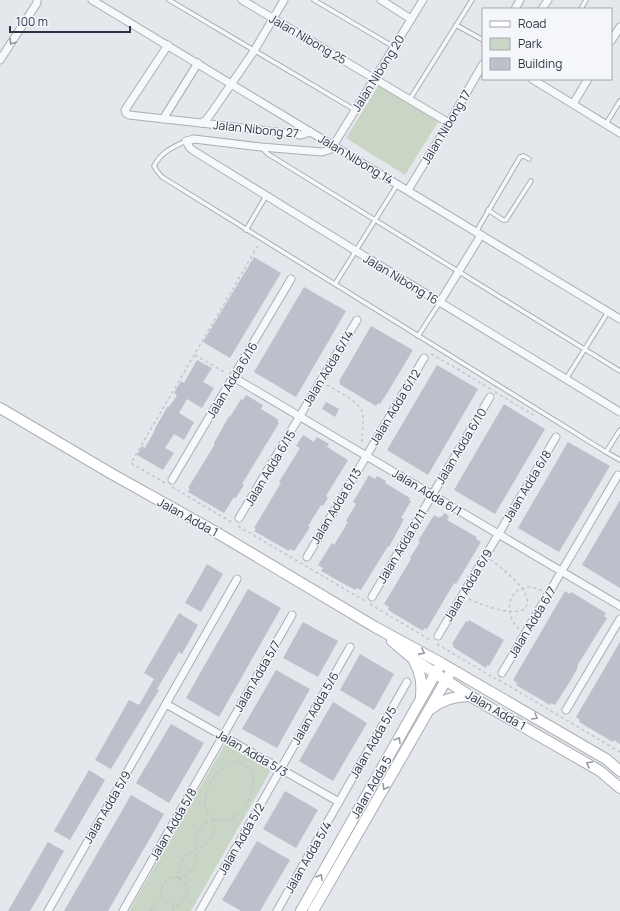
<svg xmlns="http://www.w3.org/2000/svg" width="620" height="911" font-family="Manrope,sans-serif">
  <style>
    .green { fill: #c9d6c5 }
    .building { fill: #bbc0ca }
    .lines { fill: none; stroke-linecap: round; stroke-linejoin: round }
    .lane-casing { stroke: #a9aeb7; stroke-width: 5.5 }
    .street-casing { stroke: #a9aeb7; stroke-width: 9 }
    .secondary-casing { stroke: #a9aeb7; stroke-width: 12 }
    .path { stroke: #c2c5cb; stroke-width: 1.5; stroke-dasharray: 3 3; stroke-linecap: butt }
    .lane { stroke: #f7f8fa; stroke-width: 3.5 }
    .street { stroke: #f7f8fa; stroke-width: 7 }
    .secondary { stroke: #fff; stroke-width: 10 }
    .oneway { stroke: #9196a0 }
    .oneway2 { stroke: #959aa2 }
    .labels { text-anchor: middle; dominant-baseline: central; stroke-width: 3; stroke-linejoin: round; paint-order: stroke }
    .street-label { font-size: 12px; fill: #2b3445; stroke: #f4f6f9 }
  </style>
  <rect width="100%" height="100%" fill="#e4e7ec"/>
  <g class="green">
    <path d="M379,85L438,122L405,175L346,138Z"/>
    <path d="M225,744L271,770L191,911H129Z"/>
  </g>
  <g class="building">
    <path d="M254,257L281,273L230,358L203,342Z"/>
    <path d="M304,287L346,311L296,397L254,372Z"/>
    <path d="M371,326L413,350L389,390L380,404L378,403L376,406L339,384L341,382L339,381L348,366Z"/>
    <path d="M197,360L212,368L203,382L214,388L202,408L187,399L179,413L194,422L184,440L174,434L165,448L174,453L163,470L137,455L142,446L145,448L155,430H154L168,406L169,407L177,395L174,393L181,381L184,383Z"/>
    <path d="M437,365L478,389L428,475L387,450Z"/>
    <path d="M246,395L263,405L261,409L279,420L277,422L279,423L242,484L244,485L235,499L234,497L224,513L188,492L190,489L188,488L215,444L214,443L229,416L230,417L241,399L243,400Z"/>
    <path d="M326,402L339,409L335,417L322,409Z"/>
    <path d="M504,404L545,429L495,514L454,490Z"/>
    <path d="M303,435L314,442L317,437L329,444L327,447L348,460L326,496L328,498L323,506L321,505L308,526L310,527L303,538L294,551L290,549L289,551L254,531L256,529L254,528L281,483L279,482L300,448L296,446Z"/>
    <path d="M568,442L610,466L559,552L518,528Z"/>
    <path d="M369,475L375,479L377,476L386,481L385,483L410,498L409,499L411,501L401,518L404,519L389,547L388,546L361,590L356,588L355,590L321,571L323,568L318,565L332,543L334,545L348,522L346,521L356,504L353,502Z"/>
    <path d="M620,500V588L582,565Z"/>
    <path d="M444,513L449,516L447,520L477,537L476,539L481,542L456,584L454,583L427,629L424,628L423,631L388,610L389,607L384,604L411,559L410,558L420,542L418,541L434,515L439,518L440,516L442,517Z"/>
    <path d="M207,564L223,574L201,612L185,603Z"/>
    <path d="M248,589L281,608L219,717L186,698Z"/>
    <path d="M565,591L570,594L571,592L606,613L604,616L607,618L577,666L578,667L569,683L555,705L551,703L550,705L516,685L517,683L513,680Z"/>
    <path d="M179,613L198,625L182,654L179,652L157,689L159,690L111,769L95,760L129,700L139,705L154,679L144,673Z"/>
    <path d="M469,620L504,640L489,666L487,665L486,668L453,647L454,645L452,644L466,621L468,622Z"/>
    <path d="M303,622L338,641L318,677L283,658Z"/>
    <path d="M620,642V744L614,740L613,742L579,722L580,720L576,717Z"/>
    <path d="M360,654L394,674L374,710L340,690Z"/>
    <path d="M276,670L310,689L277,748L242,729Z"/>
    <path d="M333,702L367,723L333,781L299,761Z"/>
    <path d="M171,724L204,743L169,803L136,783Z"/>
    <path d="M89,770L105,780L70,840L54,831Z"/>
    <path d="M285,791L318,810L296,848L263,829Z"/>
    <path d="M131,795L164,814L108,911H64Z"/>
    <path d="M257,841L290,860L260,911H241L222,900Z"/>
    <path d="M48,842L64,851L40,894L30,911H8Z"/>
  </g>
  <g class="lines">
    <g class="lane-casing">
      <g id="lane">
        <path d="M169,0L355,110"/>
        <path d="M314,0L394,47"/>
        <path d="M581,9L586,0"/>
        <path d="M456,25L483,40"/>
        <path d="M410,99L472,0"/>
        <path d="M606,124L620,101"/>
        <path d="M186,141C173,147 161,152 154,166L157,171L162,177L606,452L620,430"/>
        <path d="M261,147L268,154L620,371"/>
        <path d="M488,210L503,220H506L531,181"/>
        <path d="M246,230L266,196"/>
        <path d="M476,232L520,157L524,156L529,159"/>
        <path d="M335,284L397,185"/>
        <path d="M418,336L440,302"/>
        <path d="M566,379L608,312"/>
        <path d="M606,452L620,460"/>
      </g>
    </g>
    <g class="street-casing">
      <g id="street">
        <path d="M92,0L620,319"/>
        <path d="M242,0L449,123"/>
        <path d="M381,0L411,19"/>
        <path d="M423,0L333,146L329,150L322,152L261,147L194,139L186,141L190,148L194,151L356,251L620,412"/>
        <path d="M515,9L520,0"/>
        <path d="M542,9L548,0"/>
        <path d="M611,41L620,27"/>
        <path d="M168,45L125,110L126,113L129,115L201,123L301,135L311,132"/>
        <path d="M0,60L37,3V0"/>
        <path d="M532,79L620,133"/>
        <path d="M573,104L588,79"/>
        <path d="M163,119L198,63"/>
        <path d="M201,123L206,120L210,115L254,51L284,0"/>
        <path d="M408,190L449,123L483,64"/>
        <path d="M440,302L481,235"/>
        <path d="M233,377L620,606"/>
        <path d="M172,480L291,279"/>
        <path d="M239,518L357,320"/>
        <path d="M307,557L424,358"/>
        <path d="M372,597L490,397"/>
        <path d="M438,636L556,437"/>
        <path d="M502,673L618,475"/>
        <path d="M166,704L339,802"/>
        <path d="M566,710L620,619"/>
        <path d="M48,911L237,579"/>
        <path d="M123,911L292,615"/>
        <path d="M200,911L350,647"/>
        <path d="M277,911L407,682"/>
      </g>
    </g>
    <g class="secondary-casing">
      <g id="secondary">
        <path d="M0,408L112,474L214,531L375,627L441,663L606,759L620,771"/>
        <path d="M392,641L412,658L470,696L600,771L620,788"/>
        <path d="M414,661C421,673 422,683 421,697"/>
        <path d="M431,709C443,699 455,696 470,696"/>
        <path d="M301,911L438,669"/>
        <path d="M313,911L449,675"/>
      </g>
    </g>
    <g class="path">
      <path d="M431,354L459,370"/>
      <path d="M195,355L226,373"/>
      <path d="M459,368V370L492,390"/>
      <path d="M327,385C337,391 363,403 363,416C363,426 362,435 362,444"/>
      <path d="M495,392L535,416"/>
      <path d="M165,483L131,463L259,244"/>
      <path d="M172,487L233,523"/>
      <path d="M238,526L365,601"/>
      <path d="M469,599C479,604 532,625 527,598C525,587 501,567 491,560"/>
      <path d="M370,604L432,641"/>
      <path d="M519,629C498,609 514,576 542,591"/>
      <path d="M437,644L496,679"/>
      <path d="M499,680L620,752"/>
      <path d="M235,761C278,768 235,842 210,815C195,798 217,765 235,761Z"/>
      <path d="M179,879C177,847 197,856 209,840C214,834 214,825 214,818C211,820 206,822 203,825C187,839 210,866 179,879"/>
      <path d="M151,911L161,894"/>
      <path d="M173,911C177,904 184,902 186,895C188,891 187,886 184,883C169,861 145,905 177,904"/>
    </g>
    <use href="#lane" class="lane"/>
    <use href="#street" class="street"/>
    <use href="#secondary" class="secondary"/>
  </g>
  <defs><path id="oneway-chevron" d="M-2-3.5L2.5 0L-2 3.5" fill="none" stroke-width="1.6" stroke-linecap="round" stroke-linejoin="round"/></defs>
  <use class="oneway" href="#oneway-chevron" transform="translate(12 42) rotate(122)"/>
  <g class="oneway2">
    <use href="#oneway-chevron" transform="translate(422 652) rotate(28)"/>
    <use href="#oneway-chevron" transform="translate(535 717) rotate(30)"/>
    <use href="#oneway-chevron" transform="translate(398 740) rotate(-60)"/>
    <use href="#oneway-chevron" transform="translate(589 764) rotate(-150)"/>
    <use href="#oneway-chevron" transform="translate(385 787) rotate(120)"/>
    <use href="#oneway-chevron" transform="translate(320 877) rotate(-60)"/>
  </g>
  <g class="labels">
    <g class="street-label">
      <text transform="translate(308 39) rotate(30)">Jalan Nibong 25</text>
      <text transform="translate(378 73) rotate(-58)">Jalan Nibong 20</text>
      <text transform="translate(446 127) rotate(-59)">Jalan Nibong 17</text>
      <text transform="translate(256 129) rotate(6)">Jalan Nibong 27</text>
      <text transform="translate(356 159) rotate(31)">Jalan Nibong 14</text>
      <text transform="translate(401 279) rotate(31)">Jalan Nibong 16</text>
      <text transform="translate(328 368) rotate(-59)">Jalan Adda 6/14</text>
      <text transform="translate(232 380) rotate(-59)">Jalan Adda 6/16</text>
      <text transform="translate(395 407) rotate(-59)">Jalan Adda 6/12</text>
      <text transform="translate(461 446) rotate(-59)">Jalan Adda 6/10</text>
      <text transform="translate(270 468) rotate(-59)">Jalan Adda 6/15</text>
      <text transform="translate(527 486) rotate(-59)">Jalan Adda 6/8</text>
      <text transform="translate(427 492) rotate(31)">Jalan Adda 6/1</text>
      <text transform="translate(336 506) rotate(-59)">Jalan Adda 6/13</text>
      <text transform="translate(188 517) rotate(29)">Jalan Adda 1</text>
      <text transform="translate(402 546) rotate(-59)">Jalan Adda 6/11</text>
      <text transform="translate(468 585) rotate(-59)">Jalan Adda 6/9</text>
      <text transform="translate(532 622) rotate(-59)">Jalan Adda 6/7</text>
      <text transform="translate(257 676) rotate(-60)">Jalan Adda 5/7</text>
      <text transform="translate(315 708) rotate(-60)">Jalan Adda 5/6</text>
      <text transform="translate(496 710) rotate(30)">Jalan Adda 1</text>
      <text transform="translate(373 742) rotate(-60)">Jalan Adda 5/5</text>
      <text transform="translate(252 753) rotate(30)">Jalan Adda 5/3</text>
      <text transform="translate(371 787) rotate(-60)">Jalan Adda 5</text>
      <text transform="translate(107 807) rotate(-60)">Jalan Adda 5/9</text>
      <text transform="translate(173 824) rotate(-60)">Jalan Adda 5/8</text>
      <text transform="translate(241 839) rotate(-60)">Jalan Adda 5/2</text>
      <text transform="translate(308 857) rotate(-60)">Jalan Adda 5/4</text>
    </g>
  </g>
  <rect x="482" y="8" width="130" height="72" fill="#f4f6f9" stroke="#a4a8b1"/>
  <rect x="490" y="21" width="20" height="6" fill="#ffffff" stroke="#a4a8b1"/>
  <text x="518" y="28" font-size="12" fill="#2b3445">Road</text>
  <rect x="490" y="38" width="20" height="12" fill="#c9d6c5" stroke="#a4a8b1"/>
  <text x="518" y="48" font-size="12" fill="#2b3445">Park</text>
  <rect x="490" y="58" width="20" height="12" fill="#bbc0ca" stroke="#a4a8b1"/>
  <text x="518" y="68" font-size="12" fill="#2b3445">Building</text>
  <path d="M10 26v6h120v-6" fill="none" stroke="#2b3445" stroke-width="2"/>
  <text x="16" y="26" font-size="12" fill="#2b3445" stroke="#f4f6f9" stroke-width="3" paint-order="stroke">100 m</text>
</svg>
